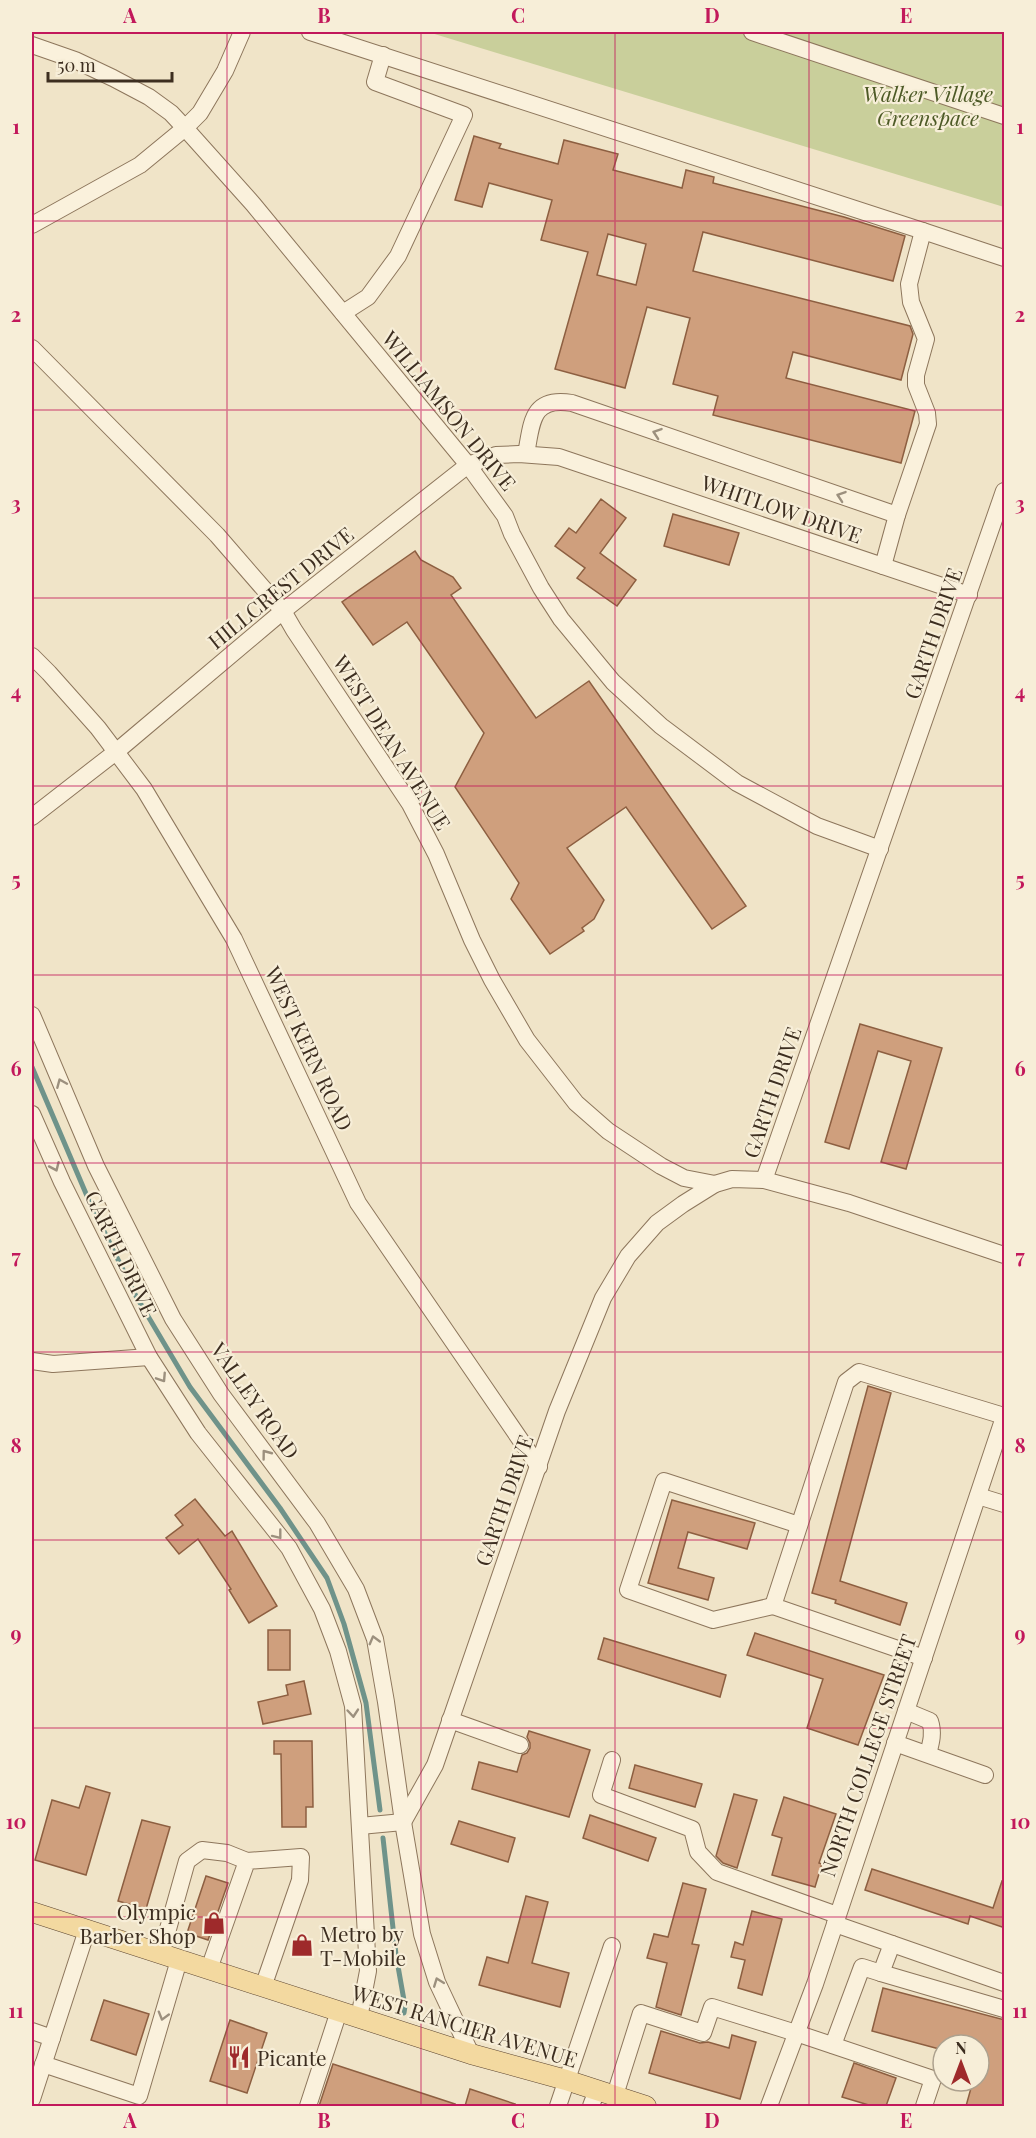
<svg xmlns="http://www.w3.org/2000/svg" width="1036" height="2138" font-family="'Playfair Display',serif">
  <style>
    .green { fill: #c9cf9b }
    .lines { fill: none; stroke-linecap: round; stroke-linejoin: round }
    .stream { stroke: #6f938a; stroke-width: 5 }
    .building { fill: #cf9f7d; stroke: #8d5f41; stroke-width: 1.5; fill-rule: evenodd }
    .minor-casing { stroke: #8d765c; stroke-width: 18 }
    .major-casing { stroke: #5b4430; stroke-width: 21 }
    .minor { stroke: #faf1dc; stroke-width: 16 }
    .major { stroke: #f3d9a0; stroke-width: 20 }
    .oneway { stroke: #9c907e }
    .grid { fill: none; stroke: #c2185b; stroke-width: 1.5; stroke-opacity: 0.55 }
    .labels { text-anchor: middle; dominant-baseline: central; stroke-width: 4.5; stroke-linejoin: round; paint-order: stroke }
    .park-label { font-size: 21px; font-style: italic; fill: #4d5a26; stroke: #f7eed8 }
    .street-label { font-size: 21px; fill: #3d2e20; stroke: #f7eed8 }
    .poi-label { font-size: 21px; fill: #3d2e20; stroke: #f7eed8; text-anchor: start }
    .neatline { fill: none; stroke: #c2185b; stroke-width: 2 }
    .grid-label { font-size: 20px; text-anchor: middle; font-weight: bold; fill: #c2185b }
  </style>
  <rect width="100%" height="100%" fill="#f0e4c8"/>
  <path class="green" d="M428,32H1004V207Z"/>
  <g class="lines">
    <g class="stream">
      <path d="M32,1067L90,1203L136,1296L190,1387L280,1508L327,1578L344,1624L366,1703L380,1810"/>
      <path d="M383,1838L396,1955L405,2006L404,2013"/>
    </g>
  </g>
  <g class="building">
    <path d="M474,136L501,144L499,148L558,164L564,140L618,154L613,170L682,188L686,170L714,177L713,183L844,217L905,236L893,281L703,232L693,271L910,326L913,334L901,380L793,352L786,378L915,411L901,463L713,415L718,396L673,384L690,318L647,307L625,388L555,369L588,252L541,240L552,200L489,183L482,207L455,200ZM608,234L646,244L636,285L597,275Z"/>
    <path d="M601,499L626,518L600,553L636,580L617,606L577,578L585,568L555,546L569,528L576,533Z"/>
    <path d="M673,514L739,533L729,565L664,546Z"/>
    <path d="M415,551L421,560L453,577L461,588L451,595L536,718L589,681L746,906L712,929L626,807L567,848L604,900L594,919L582,928L584,931L550,954L511,899L519,883L455,787L484,733L407,622L373,645L342,602Z"/>
    <path d="M860,1024L942,1048L906,1169L881,1162L911,1061L878,1051L849,1149L825,1142Z"/>
    <path d="M868,1386L891,1393L840,1581L907,1603L900,1625L835,1603L836,1600L812,1593Z"/>
    <path d="M195,1499L225,1536L232,1531L277,1606L249,1623L229,1590L231,1589L198,1539L179,1554L166,1538L183,1525L175,1515Z"/>
    <path d="M672,1500L755,1523L747,1549L688,1532L678,1568L714,1578L708,1600L648,1583Z"/>
    <rect x="268" y="1630" width="22" height="40"/>
    <path d="M755,1633L884,1675L858,1745L807,1728L823,1679L747,1655Z"/>
    <path d="M604,1638L726,1675L720,1697L598,1659Z"/>
    <path d="M304,1681L311,1714L263,1724L258,1702L288,1695L286,1685Z"/>
    <path d="M529,1731L590,1750L569,1817L472,1789L479,1762L517,1772L522,1755L527,1753L530,1748V1743L527,1737Z"/>
    <path d="M274,1741H312L313,1807H306V1827H282L281,1754H274Z"/>
    <path d="M635,1765L702,1784L695,1807L629,1788Z"/>
    <path d="M86,1786L110,1793L86,1875L35,1860L52,1800L79,1808Z"/>
    <path d="M734,1794L757,1800L737,1868L723,1863L716,1856Z"/>
    <path d="M784,1797L836,1814L819,1863L822,1864L815,1887L772,1875L782,1838L772,1835Z"/>
    <path d="M590,1815L656,1838L648,1861L583,1838Z"/>
    <path d="M142,1820L170,1827L146,1909L118,1901Z"/>
    <path d="M459,1821L515,1838L508,1862L451,1844Z"/>
    <path d="M872,1869L993,1908L1002,1881L1005,1882V1928L970,1916L968,1924L865,1890Z"/>
    <path d="M206,1876L228,1883L208,1940L187,1933Z"/>
    <path d="M683,1883L706,1889L692,1944L699,1945L681,2015L656,2007L667,1963L647,1958L654,1934L668,1937Z"/>
    <path d="M526,1896L548,1902L532,1963L569,1973L560,2007L479,1985L487,1957L508,1963Z"/>
    <path d="M752,1911L782,1919L762,1995L738,1988L745,1960L731,1957L735,1942L743,1945Z"/>
    <path d="M883,1988L1005,2020V2106H966L973,2081H979V2045H943V2050L872,2031Z"/>
    <path d="M104,2000L149,2014L136,2055L91,2040Z"/>
    <path d="M230,2020L267,2033L247,2093L210,2081Z"/>
    <path d="M661,2031L700,2043L708,2042L729,2048L732,2035L756,2042L740,2099L649,2073Z"/>
    <path d="M854,2063L896,2078L886,2106H872L842,2097Z"/>
    <path d="M333,2064L455,2104L454,2106H319Z"/>
    <path d="M470,2089L515,2104L514,2106H465Z"/>
  </g>
  <g class="lines">
    <g class="minor-casing">
      <g id="minor">
        <path d="M310,32L923,231L909,284L911,302L926,339L916,375V385L927,413L928,424L897,515L883,566"/>
        <path d="M752,32L1004,116"/>
        <path d="M32,45L75,60L113,78L149,97L171,113L185,128L253,204L468,465L505,516L512,534L541,588L561,619L613,682L661,726L737,783L817,826L880,849"/>
        <path d="M32,225L140,165L185,128L200,113L225,71L242,32"/>
        <path d="M923,231L1004,258"/>
        <path d="M343,313L368,297L398,256L464,115L375,82L383,55"/>
        <path d="M32,348L217,535L283,611L294,630L410,804L436,854L472,940L492,980L527,1040L576,1103L608,1131L661,1166L684,1178L715,1184"/>
        <path d="M526,454C532,423 531,396 572,403L897,515"/>
        <path d="M32,656L49,673L98,728L144,789L234,939L358,1203L539,1467"/>
        <path d="M32,817L117,751L283,611L468,465L496,455L519,454L559,457L969,595"/>
        <path d="M32,1015L96,1166L173,1319L221,1394L317,1523L356,1589L375,1639L386,1702L403,1822L422,1934L437,1982L471,2054"/>
        <path d="M32,1114L62,1182L149,1357L198,1433L289,1548L322,1609L338,1651L353,1706L368,1971L359,2018"/>
        <path d="M764,1180L1004,491"/>
        <path d="M32,1361L53,1364L149,1357"/>
        <path d="M978,1496L1004,1504"/>
        <path d="M773,1606L713,1620L628,1590L664,1481L799,1525"/>
        <path d="M924,1658L773,1606L846,1382L859,1372L1004,1416"/>
        <path d="M906,1711L930,1721C934,1733 931,1743 928,1754"/>
        <path d="M450,1720L520,1745"/>
        <path d="M895,1743L985,1775"/>
        <path d="M612,1760L601,1795L692,1829L698,1852L717,1872L837,1915"/>
        <path d="M360,1826L403,1822L435,1765L557,1411L603,1298L628,1256L657,1223L683,1204L715,1184L732,1179L764,1180L849,1203L1004,1255"/>
        <path d="M835,1924L1004,1983"/>
        <path d="M892,1944L881,1973L1004,2009"/>
        <path d="M161,1954L187,1861L202,1850L227,1853L247,1861"/>
        <path d="M209,1969L247,1861L301,1857L300,1880L263,1987"/>
        <path d="M32,2031L52,2038"/>
        <path d="M833,2045L862,1967L881,1973"/>
        <path d="M43,2064L139,2096L179,1960"/>
        <path d="M615,2095L641,2013L703,2033L712,2007L796,2033L933,2079L924,2106"/>
        <path d="M32,2099L87,1930"/>
        <path d="M308,2106L339,2011"/>
        <path d="M558,2106L612,1946"/>
        <path d="M591,2106L597,2090"/>
        <path d="M769,2106L815,1984L1004,1417"/>
      </g>
    </g>
    <g class="major-casing">
      <path id="major" d="M32,1912L471,2054L566,2080L646,2106"/>
    </g>
    <use href="#minor" class="minor"/>
    <use href="#major" class="major"/>
  </g>
  <defs><path id="oneway-chevron" d="M-2-3.5L2.5 0L-2 3.5" fill="none" stroke-width="1.6" stroke-linecap="round" stroke-linejoin="round" transform="scale(1.5)"/></defs>
  <g class="oneway">
    <use href="#oneway-chevron" transform="translate(657 433) rotate(-161)"/>
    <use href="#oneway-chevron" transform="translate(841 496) rotate(-161)"/>
    <use href="#oneway-chevron" transform="translate(61 1083) rotate(-113)"/>
    <use href="#oneway-chevron" transform="translate(55 1167) rotate(66)"/>
    <use href="#oneway-chevron" transform="translate(162 1378) rotate(57)"/>
    <use href="#oneway-chevron" transform="translate(266 1454) rotate(-127)"/>
    <use href="#oneway-chevron" transform="translate(278 1535) rotate(52)"/>
    <use href="#oneway-chevron" transform="translate(374 1640) rotate(-105)"/>
    <use href="#oneway-chevron" transform="translate(353 1713) rotate(85)"/>
    <use href="#oneway-chevron" transform="translate(438 1982) rotate(-111)"/>
    <use href="#oneway-chevron" transform="translate(163 2016) rotate(106)"/>
  </g>
  <path class="grid" d="M227,32V2106M421,32V2106M615,32V2106M809,32V2106M32,221H1004M32,410H1004M32,598H1004M32,786H1004M32,975H1004M32,1163H1004M32,1352H1004M32,1540H1004M32,1728H1004M32,1917H1004"/>
  <defs>
    <g id="shop-bare" transform="scale(1.8)"><path d="M-5-2.5h2.3a2.7 3.5 0 0 1 5.4 0H5L5.5 6h-11ZM-1.5-2.5h3a1.5 2.3 0 0 0-3 0Z" fill="#9e2a2b" stroke="#f7eed8" stroke-width="2.5" paint-order="stroke"/></g>
    <g id="restaurant-bare" transform="scale(1.8)"><path d="M-5-6h1v4h1v-4h1v4h1v-4h1v5L-1.5 .5V6h-2V.5L-5-1ZM5-6V6H3V1.5H1.5Q1.5-4 5-6Z" fill="#9e2a2b" stroke="#f7eed8" stroke-width="2.5" paint-order="stroke"/></g>
  </defs>
  <g fill-rule="evenodd">
    <use href="#shop-bare" x="214" y="1923"/>
    <use href="#shop-bare" x="302" y="1945"/>
    <use href="#restaurant-bare" x="239" y="2057"/>
  </g>
  <g class="labels">
    <g class="park-label">
      <text x="928" y="93">Walker Village<tspan x="928" dy="24">Greenspace</tspan></text>
    </g>
    <g class="street-label">
      <text transform="translate(450 410) rotate(51)">WILLIAMSON DRIVE</text>
      <text transform="translate(782 508) rotate(19)">WHITLOW DRIVE</text>
      <text transform="translate(280 587) rotate(-39)">HILLCREST DRIVE</text>
      <text transform="translate(932 633) rotate(-71)">GARTH DRIVE</text>
      <text transform="translate(393 742) rotate(58)">WEST DEAN AVENUE</text>
      <text transform="translate(310 1048) rotate(65)">WEST KERN ROAD</text>
      <text transform="translate(771 1092) rotate(-71)">GARTH DRIVE</text>
      <text transform="translate(122 1253) rotate(64)">GARTH DRIVE</text>
      <text transform="translate(256 1400) rotate(55)">VALLEY ROAD</text>
      <text transform="translate(503 1500) rotate(-71)">GARTH DRIVE</text>
      <text transform="translate(867 1755) rotate(-71)">NORTH COLLEGE STREET</text>
      <text transform="translate(465 2025) rotate(17)">WEST RANCIER AVENUE</text>
    </g>
    <g class="poi-label">
      <text x="196" y="1911" text-anchor="end">Olympic<tspan x="196" dy="24">Barber Shop</tspan></text>
      <text x="320" y="1933">Metro by<tspan x="320" dy="24">T-Mobile</tspan></text>
      <text x="257" y="2057">Picante</text>
    </g>
  </g>
  <rect width="1036" height="2138" fill="none" stroke="#f7eed8" stroke-width="66"/>
  <g transform="translate(961 2063)"><circle r="28" fill="#f7eed8" stroke="#ada18e" stroke-width="1.5"/>
  <path d="M0-4.5L10 22L0 15L-10 22Z" fill="#9e2a2b"/>
  <text y="-9" font-size="16" font-weight="bold" text-anchor="middle" fill="#3d2e20">N</text>
  </g>
  <path d="M48 72v9h124v-9" fill="none" stroke="#3d2e20" stroke-width="3"/>
  <text x="57" y="72" font-size="18" fill="#3d2e20" stroke="#f7eed8" stroke-width="4.5" paint-order="stroke">50 m</text>
  <rect x="33" y="33" width="970" height="2072" class="neatline"/>
  <g class="grid-label">
    <text x="130" y="23">A</text>
    <text x="324" y="23">B</text>
    <text x="518" y="23">C</text>
    <text x="712" y="23">D</text>
    <text x="906" y="23">E</text>
    <text x="16" y="134">1</text>
    <text x="1020" y="134">1</text>
    <text x="16" y="322">2</text>
    <text x="1020" y="322">2</text>
    <text x="16" y="511">3</text>
    <text x="1020" y="511">3</text>
    <text x="16" y="699">4</text>
    <text x="1020" y="699">4</text>
    <text x="16" y="887">5</text>
    <text x="1020" y="887">5</text>
    <text x="16" y="1076">6</text>
    <text x="1020" y="1076">6</text>
    <text x="16" y="1264">7</text>
    <text x="1020" y="1264">7</text>
    <text x="16" y="1453">8</text>
    <text x="1020" y="1453">8</text>
    <text x="16" y="1641">9</text>
    <text x="1020" y="1641">9</text>
    <text x="16" y="1829">10</text>
    <text x="1020" y="1829">10</text>
    <text x="16" y="2018">11</text>
    <text x="1020" y="2018">11</text>
    <text x="130" y="2128">A</text>
    <text x="324" y="2128">B</text>
    <text x="518" y="2128">C</text>
    <text x="712" y="2128">D</text>
    <text x="906" y="2128">E</text>
  </g>
</svg>
